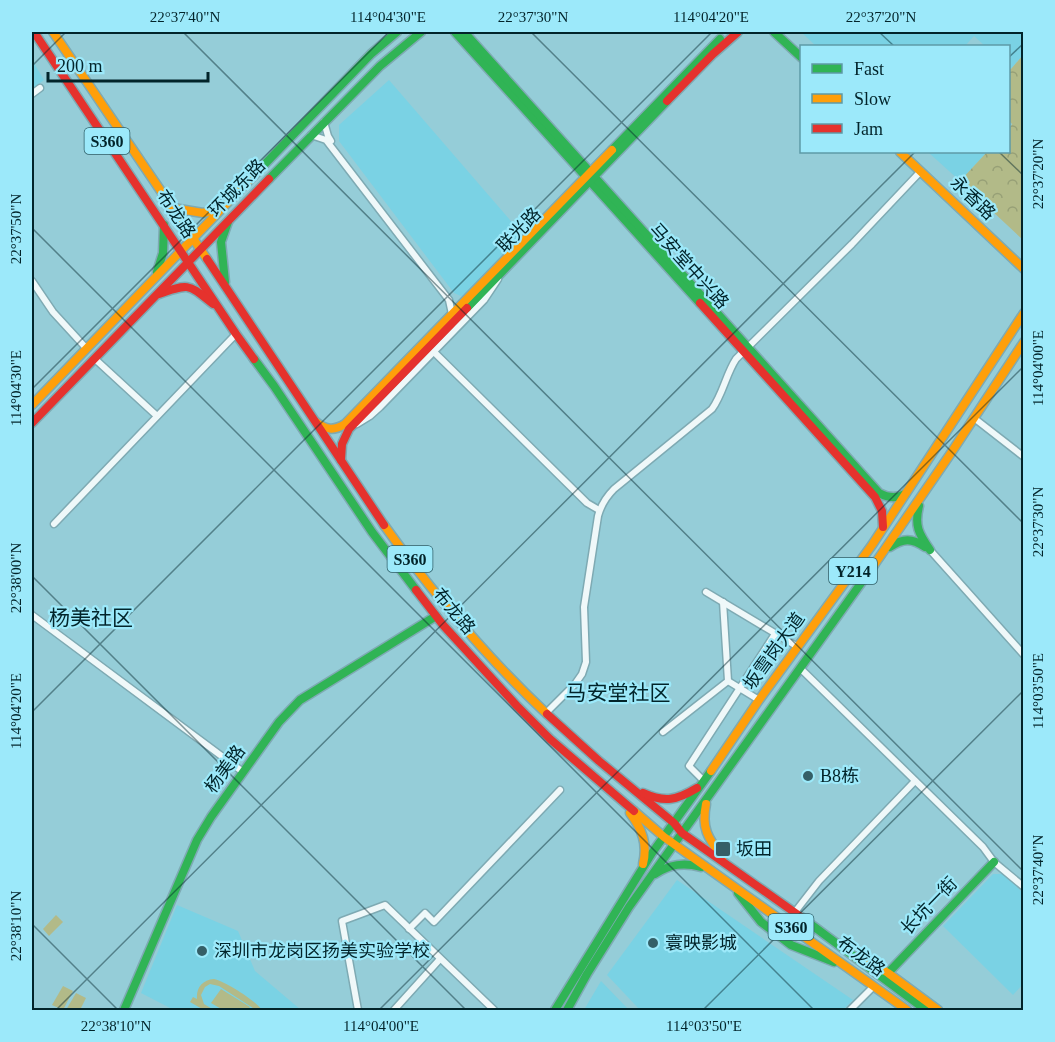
<svg xmlns="http://www.w3.org/2000/svg" width="1055" height="1042" font-family="'Times New Roman','Noto Sans SC',serif">
  <style>
    .built { fill: #7ad2e4 }
    .grass { fill: #b2ba88 }
    .forest { fill: url(#forest-crowns) }
    .lines { fill: none; stroke-linecap: round; stroke-linejoin: round }
    .street-casing { stroke: #7eaab3; stroke-width: 9 }
    .fast-casing { stroke: #7eaab3; stroke-width: 11 }
    .slow-casing { stroke: #7eaab3; stroke-width: 11 }
    .jam-casing { stroke: #7eaab3; stroke-width: 11 }
    .street { stroke: #eff8f9; stroke-width: 6 }
    .fast { stroke: #30b455; stroke-width: 8 }
    .slow { stroke: #ff9f0a; stroke-width: 8 }
    .jam { stroke: #e5322d; stroke-width: 8 }
    .ticks { fill: none; stroke: #02242a; stroke-width: 1.5; stroke-opacity: 0.45 }
    .poi-dot { fill: #355f67; stroke: #9ce9fa; stroke-width: 2 }
    .labels { text-anchor: middle; dominant-baseline: central; stroke-width: 4.5; stroke-linejoin: round; paint-order: stroke }
    .shield { fill: #9ce9fa; stroke: #305f68; stroke-width: 1.5 }
    .shield-label { font-size: 16px; font-weight: bold; fill: #02242a }
    .street-label { font-size: 18px; fill: #02242a; stroke: #9ce9fa }
    .poi-label { font-size: 18px; fill: #02242a; stroke: #9ce9fa; text-anchor: start }
    .quarter-label { font-size: 21px; fill: #02242a; stroke: #9ce9fa }
    .neatline { fill: none; stroke: #02242a; stroke-width: 2 }
    .ticks-label { font-size: 15px; text-anchor: middle; fill: #02242a }
  </style>
  <defs>
    <pattern id="forest-crowns" width="20" height="18" patternUnits="userSpaceOnUse" patternTransform="scale(1.5)"><rect width="20" height="18" fill="#b2ba88"/><path d="M2 6a3 3 0 1 1 6 0M12 15a3 3 0 1 1 6 0" fill="none" stroke="#97a076"/></pattern>
  </defs>
  <rect width="100%" height="100%" fill="#95cdd8"/>
  <g class="built">
    <path d="M801,32H1023V55L1010,70L1009,68L1008,46H985L974,36L965,46H816Z"/>
    <path d="M32,60L44,80L32,89Z"/>
    <path d="M389,80L522,234L463,297L454,293L339,141V125Z"/>
    <path d="M928,152H987L960,181Z"/>
    <path d="M993,874H1004L1023,893V984L1013,995L943,926Z"/>
    <path d="M677,880L853,1000L843,1010H640L607,975Z"/>
    <path d="M177,905L238,931L255,971L301,1010H174L141,993Z"/>
    <path d="M601,981L629,1010H584Z"/>
  </g>
  <g class="grass">
    <path d="M56,915L63,922L49,936L43,929Z"/>
    <path d="M214,979C226,982 255,1000 262,1010H256L219,986L210,984L205,987L201,995L204,1004L214,1010H204L190,1002L193,997L197,999C196,988 202,980 214,979Z"/>
    <path d="M63,986L73,991L63,1010L52,1005Z"/>
    <path d="M221,989L250,1007L248,1010H223L211,1003Z"/>
    <path d="M76,993L86,998L80,1010H66Z"/>
  </g>
  <path class="forest" d="M1023,55V240L960,181L987,152H1008L1009,129L1012,124L1009,121V68L1011,69Z"/>
  <g class="lines">
    <g class="street-casing">
      <g id="street">
        <path d="M32,94L40,88"/>
        <path d="M324,122L328,136L331,141"/>
        <path d="M311,135L326,140L449,300L452,314"/>
        <path d="M32,281L53,312L86,348"/>
        <path d="M434,352L587,503L599,510"/>
        <path d="M95,359L157,416"/>
        <path d="M974,418L1024,457"/>
        <path d="M357,424L370,416L380,407L484,300L498,279"/>
        <path d="M54,524L236,334"/>
        <path d="M930,550L1024,655"/>
        <path d="M706,592L798,647"/>
        <path d="M32,615L243,772"/>
        <path d="M800,668L983,847L994,862L1024,887"/>
        <path d="M728,681L759,700"/>
        <path d="M546,713L575,684L582,674L586,662L584,607L598,516C601,505 606,497 614,489L712,409C723,394 726,374 736,359L852,244L921,171"/>
        <path d="M663,732L728,681L723,602"/>
        <path d="M704,781L689,766L775,634"/>
        <path d="M795,912L819,881L915,781"/>
        <path d="M409,929L425,913L434,922L560,790"/>
        <path d="M358,1010L342,921L385,905L494,1010"/>
        <path d="M394,1010L440,959"/>
        <path d="M850,1010L874,986"/>
      </g>
    </g>
    <g class="fast-casing">
      <g id="fast">
        <path d="M455,32L700,303"/>
        <path d="M464,32L879,493C888,498 896,499 905,494"/>
        <path d="M774,32L802,58"/>
        <path d="M612,150L720,39"/>
        <path d="M261,168L371,54L397,32"/>
        <path d="M269,179L380,66L421,32"/>
        <path d="M157,272L163,253L164,225"/>
        <path d="M225,282L221,242L228,222"/>
        <path d="M467,308L667,101"/>
        <path d="M254,359L274,386L372,532L416,590"/>
        <path d="M919,506C914,526 919,534 930,550"/>
        <path d="M890,547C903,538 912,538 925,547"/>
        <path d="M655,874C670,864 684,862 701,867"/>
        <path d="M738,893L761,922L791,945L834,962"/>
        <path d="M801,917L926,1010"/>
        <path d="M888,973L994,862"/>
        <path d="M124,1010L197,840L211,817L279,722L300,700L436,616"/>
        <path d="M555,1010L652,853L711,771"/>
        <path d="M567,1010L587,974L629,907L874,565"/>
      </g>
    </g>
    <g class="slow-casing">
      <g id="slow">
        <path d="M53,32L207,259"/>
        <path d="M900,152L1024,269"/>
        <path d="M173,208L203,213L219,209"/>
        <path d="M32,405L261,168"/>
        <path d="M316,422C326,430 334,431 345,424L612,150"/>
        <path d="M384,525C434,595 484,655 547,714"/>
        <path d="M874,565L949,456L1024,342"/>
        <path d="M711,771L759,700L872,545L1024,313"/>
        <path d="M706,804C701,828 708,838 722,857"/>
        <path d="M634,811L664,837L907,1010"/>
        <path d="M630,813C642,829 648,844 643,864"/>
        <path d="M860,955L888,973L938,1010"/>
      </g>
    </g>
    <g class="jam-casing">
      <g id="jam">
        <path d="M34,32L236,334L254,359"/>
        <path d="M667,101L713,54L738,32"/>
        <path d="M207,259L384,525"/>
        <path d="M159,294C190,283 188,284 213,304"/>
        <path d="M700,303L875,497L882,511L883,527"/>
        <path d="M32,423L269,179"/>
        <path d="M341,460L342,444L349,429L467,308"/>
        <path d="M416,590L443,625L517,706L550,739L634,811"/>
        <path d="M547,714L599,761L674,823L682,833L801,917"/>
        <path d="M643,793C665,803 677,800 697,788"/>
      </g>
    </g>
    <use href="#street" class="street"/>
    <use href="#fast" class="fast"/>
    <use href="#slow" class="slow"/>
    <use href="#jam" class="jam"/>
  </g>
  <path class="ticks" d="M183,32L1024,872M531,32L1024,524M879,32L894,46M1008,58L1024,43M32,66L66,32M999,152L1024,176M32,228L814,1010M32,389L389,32M32,576L466,1010M32,712L712,32M32,924L118,1010M56,1010L915,152M379,1010L1024,366M703,1010L1024,690"/>
  <g class="poi-dot">
    <circle cx="808" cy="776" r="6"/>
    <rect x="715" y="841" width="16" height="16" rx="3"/>
    <circle cx="653" cy="943" r="6"/>
    <circle cx="202" cy="951" r="6"/>
  </g>
  <g class="labels">
    <g class="shield">
      <rect x="84.5" y="128" width="45" height="26" rx="4.5"/>
      <rect x="387.5" y="546" width="45" height="26" rx="4.5"/>
      <rect x="829" y="558" width="48" height="26" rx="4.5"/>
      <rect x="768.5" y="914" width="45" height="26" rx="4.5"/>
    </g>
    <g class="shield-label">
      <text x="107" y="141">S360</text>
      <text x="410" y="559">S360</text>
      <text x="853" y="571">Y214</text>
      <text x="791" y="927">S360</text>
    </g>
    <g class="street-label">
      <text transform="translate(237 188) rotate(-46)">环城东路</text>
      <text transform="translate(973 198) rotate(44)">永香路</text>
      <text transform="translate(176 214) rotate(56)">布龙路</text>
      <text transform="translate(519 230) rotate(-46)">联光路</text>
      <text transform="translate(689 266) rotate(48)">马安堂中兴路</text>
      <text transform="translate(454 611) rotate(50)">布龙路</text>
      <text transform="translate(774 651) rotate(-54)">坂雪岗大道</text>
      <text transform="translate(225 769) rotate(-54)">杨美路</text>
      <text transform="translate(929 906) rotate(-46)">长坑一街</text>
      <text transform="translate(861 956) rotate(36)">布龙路</text>
    </g>
    <g class="poi-label">
      <text x="820" y="776">B8栋</text>
      <text x="736" y="849">坂田</text>
      <text x="665" y="943">寰映影城</text>
      <text x="214" y="951">深圳市龙岗区扬美实验学校</text>
    </g>
    <g class="quarter-label">
      <text x="91" y="618">杨美社区</text>
      <text x="618" y="693">马安堂社区</text>
    </g>
  </g>
  <rect width="1055" height="1042" fill="none" stroke="#9ce9fa" stroke-width="66"/>
  <rect x="800" y="45" width="210" height="108" fill="#9ce9fa" stroke="#5e9aa7" stroke-width="1.5"/>
  <rect x="812" y="64" width="30" height="9" fill="#30b455" stroke="#5e9aa7" stroke-width="1.5"/>
  <text x="854" y="75" font-size="18" fill="#02242a">Fast</text>
  <rect x="812" y="94" width="30" height="9" fill="#ff9f0a" stroke="#5e9aa7" stroke-width="1.5"/>
  <text x="854" y="105" font-size="18" fill="#02242a">Slow</text>
  <rect x="812" y="124" width="30" height="9" fill="#e5322d" stroke="#5e9aa7" stroke-width="1.5"/>
  <text x="854" y="135" font-size="18" fill="#02242a">Jam</text>
  <path d="M48 72v9h160v-9" fill="none" stroke="#02242a" stroke-width="3"/>
  <text x="57" y="72" font-size="18" fill="#02242a" stroke="#9ce9fa" stroke-width="4.5" paint-order="stroke">200 m</text>
  <rect x="33" y="33" width="989" height="976" class="neatline"/>
  <g class="ticks-label">
    <text x="185" y="22">22°37'40"N</text>
    <text x="388" y="22">114°04'30"E</text>
    <text x="533" y="22">22°37'30"N</text>
    <text x="711" y="22">114°04'20"E</text>
    <text x="881" y="22">22°37'20"N</text>
    <text transform="translate(1038 174) rotate(-90)" y="5">22°37'20"N</text>
    <text transform="translate(16 229) rotate(-90)" y="5">22°37'50"N</text>
    <text transform="translate(1038 368) rotate(-90)" y="5">114°04'00"E</text>
    <text transform="translate(16 388) rotate(-90)" y="5">114°04'30"E</text>
    <text transform="translate(1038 522) rotate(-90)" y="5">22°37'30"N</text>
    <text transform="translate(16 578) rotate(-90)" y="5">22°38'00"N</text>
    <text transform="translate(1038 691) rotate(-90)" y="5">114°03'50"E</text>
    <text transform="translate(16 711) rotate(-90)" y="5">114°04'20"E</text>
    <text transform="translate(1038 870) rotate(-90)" y="5">22°37'40"N</text>
    <text transform="translate(16 926) rotate(-90)" y="5">22°38'10"N</text>
    <text x="116" y="1031">22°38'10"N</text>
    <text x="381" y="1031">114°04'00"E</text>
    <text x="704" y="1031">114°03'50"E</text>
  </g>
</svg>
